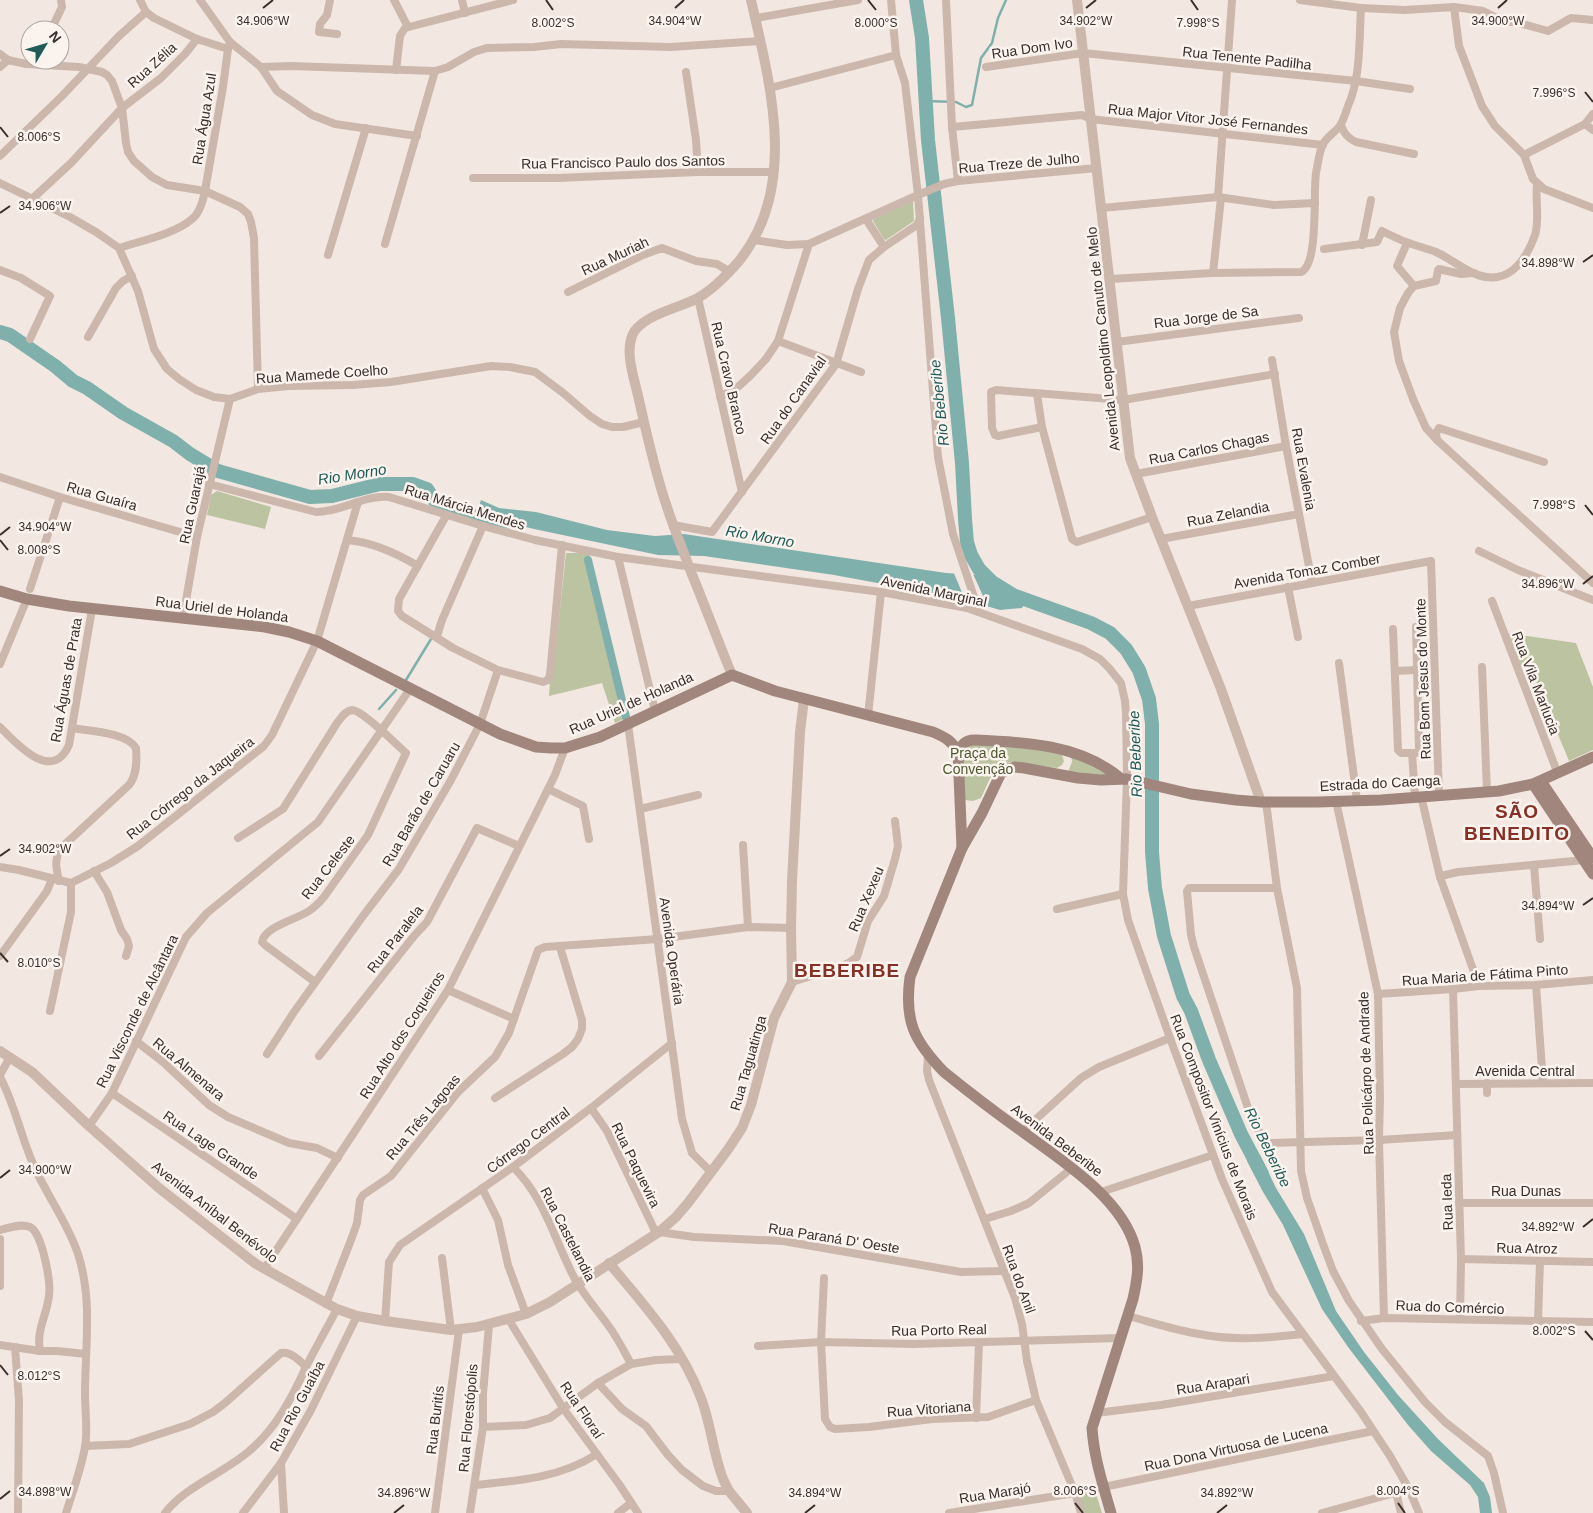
<svg xmlns="http://www.w3.org/2000/svg" width="1593" height="1513" font-family="Helvetica,sans-serif">
  <style>
    .green { fill: #bbc3a0 }
    .water { fill: #80b0ac }
    .pier { fill: #f3e8e1 }
    .lines { fill: none; stroke-linecap: round; stroke-linejoin: round }
    .stream { stroke: #80b0ac; stroke-width: 2.5 }
    .canal { stroke: #80b0ac; stroke-width: 8 }
    .river { stroke: #80b0ac; stroke-width: 14 }
    .minor { stroke: #ccb7ac; stroke-width: 8 }
    .tertiary { stroke: #ccb7ac; stroke-width: 10 }
    .secondary { stroke: #a0867d; stroke-width: 11 }
    .ticks { fill: none; stroke: #3a2e2b; stroke-width: 2 }
    .labels { text-anchor: middle; dominant-baseline: central; stroke-width: 5; stroke-linejoin: round; paint-order: stroke }
    .street-label { font-size: 14px; fill: #3a2e2b; stroke: #faf3ee }
    .park-label { font-size: 14px; fill: #4e582f; stroke: #faf3ee }
    .water-label { font-size: 15px; font-style: italic; fill: #215b58; stroke: #faf3ee }
    .district-label { font-size: 19px; font-weight: bold; letter-spacing: 1px; fill: #883025; stroke: #faf3ee }
    .ticks-label { font-size: 12px; text-anchor: middle; fill: #3a2e2b; stroke: #faf3ee; stroke-width: 5; stroke-linejoin: round; paint-order: stroke }
  </style>
  <rect width="100%" height="100%" fill="#f3e8e1"/>
  <g class="green">
    <path d="M910,202H913L914,221L886,240L884,239L873,221L874,219Z"/>
    <path d="M217,491L271,507L265,529L207,515L211,495Z"/>
    <path d="M566,553H589L591,566L628,717L615,723L602,683L549,696L550,680L553,675Z"/>
    <path d="M1507,633L1576,643L1593,687V750L1569,761L1530,667L1519,665Z"/>
    <path d="M975,744L1042,750L1062,755L1064,761L1062,765L1057,768L1013,762C992,764 989,783 981,798L973,801L965,800L962,755L968,747Z"/>
    <path d="M1071,755L1110,776L1068,772L1072,762Z"/>
    <path d="M1094,1492L1096,1494L1102,1513H1083L1079,1495Z"/>
  </g>
  <g class="water">
    <path d="M481,500L499,508L536,512L607,530L655,536L684,534L946,573L978,575L991,588L1024,605L1022,608L1000,610L959,598L834,575L704,556L658,555L534,529L476,515Z"/>
    <path d="M1260,1155L1276,1188L1304,1234L1336,1311L1364,1352L1398,1395L1438,1439L1484,1483L1490,1497L1492,1513H1480L1478,1497L1470,1485L1431,1451L1408,1425L1348,1347L1322,1309L1283,1225L1263,1192L1247,1161Z"/>
  </g>
  <path class="pier" d="M953,571L973,574L988,607L966,602Z"/>
  <g class="lines">
    <g class="stream">
      <path d="M926,101L956,102L966,107L972,105L981,58L992,43L998,18L1006,0"/>
      <path d="M406,680L431,639"/>
      <path d="M379,709L396,690"/>
    </g>
    <path class="canal" d="M588,560L626,717"/>
    <g class="river">
      <path d="M916,0L922,38L928,140L948,318L962,463L965,519L967,542L971,555L979,569L992,582L1013,595L1091,623L1110,633L1126,649L1139,670L1149,699L1152,724V852L1155,888L1164,936L1183,996L1191,1011L1209,1060L1241,1134L1262,1174"/>
      <path d="M0,332L10,335L55,366L73,381L87,388L123,413L173,441L190,454L218,471L310,497L332,496L380,484H413L427,489L434,500L468,515L478,517L485,516L493,520L503,522L523,520"/>
    </g>
    <g class="minor">
      <path d="M140,0L146,12L154,18L197,39L228,49"/>
      <path d="M200,0L230,42L261,67L277,91L312,115L335,124L417,136"/>
      <path d="M330,0L327,15L320,24L319,32L337,34"/>
      <path d="M394,0L408,27"/>
      <path d="M462,0L465,13"/>
      <path d="M891,0L896,55L905,83L918,195L938,457L953,534L979,612"/>
      <path d="M946,0L952,127L958,181"/>
      <path d="M1300,0L1361,8L1405,10L1454,7L1483,11L1505,22H1515L1548,31L1571,18L1593,20"/>
      <path d="M1454,7L1459,46L1482,106L1495,126L1524,155L1533,179L1544,189L1593,208"/>
      <path d="M756,18L858,0"/>
      <path d="M51,30L62,7L61,0"/>
      <path d="M0,54L8,60L26,64L79,67L102,72L107,75L112,81L122,108L126,143L128,152L134,161L152,177L167,185L205,191L240,207L248,214L251,222L254,238L258,389"/>
      <path d="M0,67L8,60"/>
      <path d="M261,67L291,66L435,71L448,67L474,52L487,48L534,47L561,44L671,47L760,41"/>
      <path d="M986,67L1083,53L1356,81L1410,89"/>
      <path d="M396,70L400,36L405,28L513,0"/>
      <path d="M686,72L696,140L698,172"/>
      <path d="M770,88L896,55"/>
      <path d="M1585,124L1593,130"/>
      <path d="M1341,125C1344,134 1348,138 1356,142L1414,154"/>
      <path d="M952,127L1082,115L1090,119L1323,145"/>
      <path d="M1524,155L1585,124L1593,114"/>
      <path d="M0,156L62,96L119,36L146,12"/>
      <path d="M473,178H558L698,172H774"/>
      <path d="M0,183L70,217L96,232L119,248L138,291L154,349L167,369L179,379L196,390L214,397L230,399L258,389L289,386L353,385L391,382L491,366L510,367L535,372L562,392L590,416L602,424L612,427H623L644,422"/>
      <path d="M1218,197L1232,0"/>
      <path d="M32,199L71,163L122,108L161,78L185,54L197,39"/>
      <path d="M1102,208L1218,197L1274,205L1315,203"/>
      <path d="M866,219L884,247"/>
      <path d="M754,240L787,245L809,244L918,195L944,184L958,181L1097,168"/>
      <path d="M1407,243L1397,266L1414,286"/>
      <path d="M385,244L435,71"/>
      <path d="M1362,245L1371,200"/>
      <path d="M119,248C140,241 175,234 192,219C200,213 203,201 205,191L223,87L228,49L230,42"/>
      <path d="M1324,249L1377,242L1382,231C1390,235 1398,239 1406,242C1416,246 1426,248 1436,252C1449,258 1460,267 1473,273C1506,288 1525,263 1535,235C1540,218 1535,201 1537,185"/>
      <path d="M328,255L366,128"/>
      <path d="M0,270L21,278L50,296L30,339"/>
      <path d="M1213,273L1221,198"/>
      <path d="M1474,273L1461,274L1439,269L1438,270L1436,281L1414,286L1408,293L1400,308L1394,332L1399,361L1413,399L1426,428L1437,440L1593,583"/>
      <path d="M1110,279L1213,273L1301,272C1319,265 1313,192 1316,173C1318,164 1319,152 1323,144C1327,137 1334,133 1339,127C1342,124 1346,112 1348,106C1361,77 1359,40 1361,8"/>
      <path d="M568,292L643,255L662,248L696,261L717,264L730,272"/>
      <path d="M698,298L742,492"/>
      <path d="M88,337L116,288L123,281L132,276"/>
      <path d="M778,341L861,372"/>
      <path d="M1117,342L1299,318"/>
      <path d="M1272,360L1286,446L1312,582"/>
      <path d="M1037,394L1042,427L1072,539L1077,542L1152,517"/>
      <path d="M720,397L739,386L751,375L766,359L778,341L809,244"/>
      <path d="M1042,427L998,436L995,435L992,428L991,392L996,390L1123,400L1275,374"/>
      <path d="M1437,440L1436,433L1439,428L1544,462"/>
      <path d="M1136,474L1286,446"/>
      <path d="M0,477L60,497L197,537"/>
      <path d="M209,484L316,512C342,512 363,495 389,497L483,526L535,540L618,557L881,592L967,608L1082,649L1100,659L1109,668L1121,683L1125,701L1126,713L1127,779L1123,894L1128,920L1170,1038L1222,1179L1272,1292L1361,1412L1390,1456L1409,1489L1419,1513"/>
      <path d="M446,516L399,599L398,611L402,616L453,648L498,670L543,682L548,680L550,675L562,545"/>
      <path d="M673,525L712,532L836,364L858,289L869,260L884,247L917,225L920,218"/>
      <path d="M1161,539L1299,514"/>
      <path d="M347,540C373,542 396,553 418,566"/>
      <path d="M1479,551L1518,570L1593,600"/>
      <path d="M618,557L655,711"/>
      <path d="M1288,587L1298,637"/>
      <path d="M30,589L60,497"/>
      <path d="M1492,601L1558,774"/>
      <path d="M1188,606L1431,561L1439,795"/>
      <path d="M183,618L197,537L230,399"/>
      <path d="M1393,629L1398,750L1401,753H1412L1415,797"/>
      <path d="M437,636L442,620L483,526"/>
      <path d="M1339,663L1357,800"/>
      <path d="M0,664L27,599"/>
      <path d="M1482,667L1487,792"/>
      <path d="M1395,671L1417,670"/>
      <path d="M868,716L881,592"/>
      <path d="M628,724L682,1119L692,1153L711,1172"/>
      <path d="M0,727C16,743 52,784 69,745L92,609"/>
      <path d="M1412,753H1417L1419,750L1416,627"/>
      <path d="M548,789L583,806L589,839"/>
      <path d="M1421,796L1440,877"/>
      <path d="M1336,801L1378,994L1380,1098L1379,1140L1384,1318"/>
      <path d="M1266,802L1277,888L1297,988L1301,1171L1307,1198L1323,1244L1333,1271L1349,1301L1382,1349L1425,1402L1445,1422L1488,1456L1494,1473L1503,1513"/>
      <path d="M640,809L698,795"/>
      <path d="M238,838L283,809L337,723C341,718 345,711 352,710C362,710 397,745 406,753L368,835L324,897C319,903 315,907 309,911C297,919 264,927 262,942L265,945L315,982"/>
      <path d="M743,845L748,927"/>
      <path d="M1534,865L1540,939"/>
      <path d="M0,867L19,870L71,883L111,863L138,846L264,746L272,735L317,641L358,502"/>
      <path d="M94,871L107,892L121,930L127,939L129,946L126,956"/>
      <path d="M59,881C56,868 54,859 61,848L129,785C137,775 137,761 136,748C126,732 89,731 72,728"/>
      <path d="M1277,888H1189L1187,891L1191,935L1194,947L1251,1117L1263,1138L1270,1143L1379,1140L1457,1135"/>
      <path d="M1057,909L1123,894"/>
      <path d="M0,956L47,891L52,879"/>
      <path d="M792,982L840,967L850,962L857,957L868,921L884,896L895,859L898,846L895,821"/>
      <path d="M1536,985L1543,1083"/>
      <path d="M1479,986L1440,877L1441,876L1458,872L1584,860"/>
      <path d="M1453,989L1461,1259L1460,1319"/>
      <path d="M448,990L514,1019"/>
      <path d="M1378,994L1453,989L1479,986L1536,985L1593,980"/>
      <path d="M50,1011L71,912V883"/>
      <path d="M136,1041L163,1062L209,1105L228,1117L289,1143L317,1148L338,1158"/>
      <path d="M267,1054L294,1012L363,916L399,869L451,780L480,724L498,670"/>
      <path d="M319,1056L414,936L427,922L477,828L519,846"/>
      <path d="M928,1056L927,1071L929,1080L1015,1298L1022,1324L1027,1361L1036,1400L1075,1493L1081,1513"/>
      <path d="M0,1075L10,1057"/>
      <path d="M0,1077C15,1105 21,1137 34,1166C47,1196 68,1223 78,1254C93,1300 85,1347 85,1394C85,1412 88,1430 85,1447C81,1469 73,1491 66,1513"/>
      <path d="M1457,1084L1593,1083"/>
      <path d="M112,1093L297,1219"/>
      <path d="M1487,1093V1083"/>
      <path d="M495,1098L563,1054L572,1047L578,1039L582,1029V1020L560,947"/>
      <path d="M591,1108L607,1131L656,1233"/>
      <path d="M89,1126L112,1093L186,937L207,913L318,822L410,689"/>
      <path d="M1022,1132L1081,1078L1099,1067L1170,1038"/>
      <path d="M513,1167C546,1199 555,1243 576,1281C585,1296 597,1310 608,1325C617,1337 624,1351 631,1364"/>
      <path d="M482,1188L498,1220L508,1265L526,1314"/>
      <path d="M1101,1192L1213,1155"/>
      <path d="M1459,1203H1593"/>
      <path d="M985,1219L1011,1211L1029,1203L1072,1168"/>
      <path d="M0,1230C9,1228 21,1223 30,1227C42,1232 51,1282 49,1295C47,1316 36,1329 40,1351"/>
      <path d="M659,1232L694,1237L783,1241L961,1272L1004,1271"/>
      <path d="M0,1239V1286"/>
      <path d="M442,1258L451,1330"/>
      <path d="M1461,1259L1593,1262"/>
      <path d="M264,1269L448,990L555,775L565,748"/>
      <path d="M824,1278L821,1342L825,1419L830,1427L835,1429L869,1427L932,1419L988,1417L1036,1400"/>
      <path d="M326,1304L351,1240L357,1223L360,1200L363,1195L391,1176L458,1092L495,1057L509,1033L538,950L545,947L658,939L748,927L791,928"/>
      <path d="M1128,1316C1151,1322 1175,1330 1199,1334C1233,1341 1268,1338 1302,1334"/>
      <path d="M509,1320L563,1408L619,1484L638,1513"/>
      <path d="M385,1321L389,1262L400,1245L513,1167L591,1108L672,1043"/>
      <path d="M1361,1321L1384,1318L1593,1322"/>
      <path d="M1538,1321L1540,1261"/>
      <path d="M0,1345L40,1351H57L86,1354"/>
      <path d="M758,1346L821,1342L913,1344L1120,1338"/>
      <path d="M15,1347L19,1401L18,1513"/>
      <path d="M598,1383L622,1409L646,1426L668,1455L682,1470L703,1486L716,1491H729"/>
      <path d="M1096,1413L1161,1405L1334,1376"/>
      <path d="M976,1418L979,1343"/>
      <path d="M483,1427L526,1425L550,1418L598,1383L631,1364L656,1360L682,1359"/>
      <path d="M85,1446L129,1444L190,1424L213,1412L225,1403L281,1353C291,1351 300,1361 306,1367"/>
      <path d="M281,1463L284,1513"/>
      <path d="M475,1485C517,1481 560,1478 597,1454"/>
      <path d="M1396,1492L1401,1513"/>
      <path d="M165,1513C186,1486 222,1474 248,1452C275,1430 292,1398 306,1367C316,1347 327,1328 337,1309"/>
      <path d="M243,1513L281,1463L311,1410L357,1316"/>
      <path d="M435,1513L459,1330"/>
      <path d="M470,1513L483,1427V1394L489,1325"/>
      <path d="M618,1513L631,1503"/>
      <path d="M949,1513L1075,1493L1373,1431"/>
      <path d="M1322,1513L1409,1489"/>
    </g>
    <g class="tertiary">
      <path d="M1077,0L1130,458L1152,517L1221,689L1261,802"/>
      <path d="M732,675C718,641 705,606 691,572C683,550 674,529 667,507C655,472 647,436 639,400C635,381 625,355 632,336C639,316 679,308 696,299C713,290 727,275 739,261C799,187 770,83 751,0"/>
      <path d="M0,1051L32,1072L89,1126L159,1188L256,1264L337,1309L357,1316L385,1321L451,1330L477,1327L526,1314L550,1302L659,1232L676,1217L688,1203L729,1148L742,1128L751,1105L774,1018L792,982L791,928L792,881L800,732L804,699"/>
      <path d="M609,1263C645,1306 681,1345 701,1398C711,1424 713,1453 723,1479L729,1491L747,1513"/>
    </g>
    <g class="secondary">
      <path d="M0,591L27,599L69,606L265,627L289,632L317,641L500,734L536,747L551,748H565L600,737L732,675L775,691L933,732C945,737 952,741 958,752L962,848"/>
      <path d="M958,752C962,745 965,740 974,740C1024,742 1080,744 1120,778"/>
      <path d="M1533,784L1593,874"/>
      <path d="M1545,787L1593,858"/>
      <path d="M1111,1513C1103,1485 1094,1458 1092,1428L1133,1299C1137,1281 1140,1265 1135,1247C1122,1198 1061,1160 1023,1132C996,1113 970,1093 944,1072C914,1041 904,1021 910,977L962,848L982,813L1001,773L1008,769L1015,767L1024,768L1078,778L1101,780L1127,779L1191,794L1236,800L1261,802H1318L1381,800L1499,791L1533,784L1593,757"/>
    </g>
  </g>
  <path class="ticks" d="M546,0L553,10M868,0L876,10M1191,0L1198,10M263,8L273,0M675,8L684,0M1086,8L1096,0M1498,8L1507,0M1585,92L1593,102M0,127L8,137M0,213L10,206M1583,262L1593,255M1585,505L1593,515M0,535L10,527M0,540L8,550M1583,584L1593,576M0,856L10,849M1583,905L1593,898M0,953L8,962M0,1178L10,1170M1583,1227L1593,1219M1585,1331L1593,1340M0,1365L8,1375M0,1499L10,1491M1075,1503L1083,1513M1398,1503L1405,1513M394,1513L404,1505M805,1513L815,1505M1217,1513L1227,1505"/>
  <g class="labels">
    <g class="street-label">
      <text transform="translate(1032 48) rotate(-8)">Rua Dom Ivo</text>
      <text transform="translate(1247 58) rotate(6)">Rua Tenente Padilha</text>
      <text transform="translate(152 65) rotate(-42)">Rua Zélia</text>
      <text transform="translate(204 119) rotate(-81)">Rua Água Azul</text>
      <text transform="translate(1208 119) rotate(6)">Rua Major Vitor José Fernandes</text>
      <text transform="translate(623 162) rotate(-1)">Rua Francisco Paulo dos Santos</text>
      <text transform="translate(1019 163) rotate(-5)">Rua Treze de Julho</text>
      <text transform="translate(615 256) rotate(-25)">Rua Muriah</text>
      <text transform="translate(1206 317) rotate(-7)">Rua Jorge de Sa</text>
      <text transform="translate(1103 339) rotate(-96)">Avenida Leopoldino Canuto de Melo</text>
      <text transform="translate(322 374) rotate(-4)">Rua Mamede Coelho</text>
      <text transform="translate(729 378) rotate(77)">Rua Cravo Branco</text>
      <text transform="translate(793 400) rotate(-55)">Rua do Canavial</text>
      <text transform="translate(1209 448) rotate(-11)">Rua Carlos Chagas</text>
      <text transform="translate(1304 469) rotate(80)">Rua Evalenia</text>
      <text transform="translate(102 496) rotate(16)">Rua Guaíra</text>
      <text transform="translate(192 505) rotate(-78)">Rua Guarajá</text>
      <text transform="translate(465 507) rotate(17)">Rua Márcia Mendes</text>
      <text transform="translate(1228 514) rotate(-11)">Rua Zelandia</text>
      <text transform="translate(1307 571) rotate(-10)">Avenida Tomaz Comber</text>
      <text transform="translate(934 591) rotate(12)">Avenida Marginal</text>
      <text transform="translate(222 609) rotate(7)">Rua Uriel de Holanda</text>
      <text transform="translate(1423 679) rotate(-92)">Rua Bom Jesus do Monte</text>
      <text transform="translate(66 680) rotate(-80)">Rua Águas de Prata</text>
      <text transform="translate(1536 683) rotate(69)">Rua Vila Marlucia</text>
      <text transform="translate(631 703) rotate(-24)">Rua Uriel de Holanda</text>
      <text transform="translate(1380 783) rotate(-3)">Estrada do Caenga</text>
      <text transform="translate(190 788) rotate(-38)">Rua Córrego da Jaqueira</text>
      <text transform="translate(421 804) rotate(-60)">Rua Barão de Caruaru</text>
      <text transform="translate(328 867) rotate(-52)">Rua Celeste</text>
      <text transform="translate(866 899) rotate(-67)">Rua Xexeu</text>
      <text transform="translate(395 939) rotate(-52)">Rua Paralela</text>
      <text transform="translate(672 951) rotate(82)">Avenida Operária</text>
      <text transform="translate(1485 975) rotate(-4)">Rua Maria de Fátima Pinto</text>
      <text transform="translate(137 1011) rotate(-64)">Rua Visconde de Alcântara</text>
      <text transform="translate(402 1035) rotate(-58)">Rua Alto dos Coqueiros</text>
      <text transform="translate(748 1063) rotate(-74)">Rua Taguatinga</text>
      <text transform="translate(189 1069) rotate(40)">Rua Almenara</text>
      <text x="1525" y="1071">Avenida Central</text>
      <text transform="translate(1366 1073) rotate(-92)">Rua Policárpo de Andrade</text>
      <text transform="translate(423 1117) rotate(-50)">Rua Três Lagoas</text>
      <text transform="translate(1214 1117) rotate(69)">Rua Compositor Vinícius de Morais</text>
      <text transform="translate(528 1140) rotate(-37)">Córrego Central</text>
      <text transform="translate(1057 1140) rotate(37)">Avenida Beberibe</text>
      <text transform="translate(211 1145) rotate(34)">Rua Lage Grande</text>
      <text transform="translate(636 1165) rotate(64)">Rua Paquevira</text>
      <text x="1526" y="1191">Rua Dunas</text>
      <text transform="translate(1447 1202) rotate(-92)">Rua Ieda</text>
      <text transform="translate(215 1212) rotate(38)">Avenida Aníbal Benévolo</text>
      <text transform="translate(568 1234) rotate(63)">Rua Castelandia</text>
      <text transform="translate(834 1238) rotate(9)">Rua Paraná D' Oeste</text>
      <text transform="translate(1527 1248) rotate(1)">Rua Atroz</text>
      <text transform="translate(1019 1279) rotate(70)">Rua do Anil</text>
      <text transform="translate(1450 1307) rotate(2)">Rua do Comércio</text>
      <text transform="translate(939 1330) rotate(-1)">Rua Porto Real</text>
      <text transform="translate(1213 1384) rotate(-9)">Rua Arapari</text>
      <text transform="translate(297 1406) rotate(-62)">Rua Rio Guaíba</text>
      <text transform="translate(929 1409) rotate(-4)">Rua Vitoriana</text>
      <text transform="translate(582 1410) rotate(56)">Rua Floraí</text>
      <text transform="translate(468 1418) rotate(-85)">Rua Florestópolis</text>
      <text transform="translate(435 1420) rotate(-83)">Rua Buritís</text>
      <text transform="translate(1236 1447) rotate(-12)">Rua Dona Virtuosa de Lucena</text>
      <text transform="translate(995 1493) rotate(-9)">Rua Marajó</text>
    </g>
    <g class="park-label">
      <text x="978" y="753">Praça da<tspan x="978" dy="16">Convenção</tspan></text>
    </g>
    <g class="water-label">
      <text transform="translate(939 403) rotate(-96)">Rio Beberibe</text>
      <text transform="translate(352 474) rotate(-9)">Rio Morno</text>
      <text transform="translate(760 536) rotate(10)">Rio Morno</text>
      <text transform="translate(1135 754) rotate(-92)">Rio Beberibe</text>
      <text transform="translate(1268 1147) rotate(64)">Rio Beberibe</text>
    </g>
    <g class="district-label">
      <text x="1517" y="811">SÃO<tspan x="1517" dy="22">BENEDITO</tspan></text>
      <text x="847" y="970">BEBERIBE</text>
    </g>
  </g>
  <g class="ticks-label">
    <text x="263" y="25">34.906°W</text>
    <text x="675" y="25">34.904°W</text>
    <text x="1086" y="25">34.902°W</text>
    <text x="1498" y="25">34.900°W</text>
    <text x="876" y="27">8.000°S</text>
    <text x="1198" y="27">7.998°S</text>
    <text x="553" y="27">8.002°S</text>
    <text x="1554" y="97">7.996°S</text>
    <text x="39" y="141">8.006°S</text>
    <text x="45" y="210">34.906°W</text>
    <text x="1548" y="267">34.898°W</text>
    <text x="1554" y="509">7.998°S</text>
    <text x="45" y="531">34.904°W</text>
    <text x="39" y="554">8.008°S</text>
    <text x="1548" y="588">34.896°W</text>
    <text x="45" y="853">34.902°W</text>
    <text x="1548" y="910">34.894°W</text>
    <text x="39" y="967">8.010°S</text>
    <text x="45" y="1174">34.900°W</text>
    <text x="1548" y="1231">34.892°W</text>
    <text x="1554" y="1335">8.002°S</text>
    <text x="39" y="1380">8.012°S</text>
    <text x="1075" y="1495">8.006°S</text>
    <text x="1398" y="1495">8.004°S</text>
    <text x="45" y="1496">34.898°W</text>
    <text x="404" y="1497">34.896°W</text>
    <text x="815" y="1497">34.894°W</text>
    <text x="1227" y="1497">34.892°W</text>
  </g>
  <g transform="translate(45 45) rotate(52)"><circle r="24" fill="#faf3ee" stroke="#ada4a0"/>
  <path d="M0-4L9 19L0 12L-9 19Z" fill="#215b58"/>
  <text y="-8" font-size="14" font-weight="bold" text-anchor="middle" fill="#3a2e2b">N</text>
  </g>
</svg>
